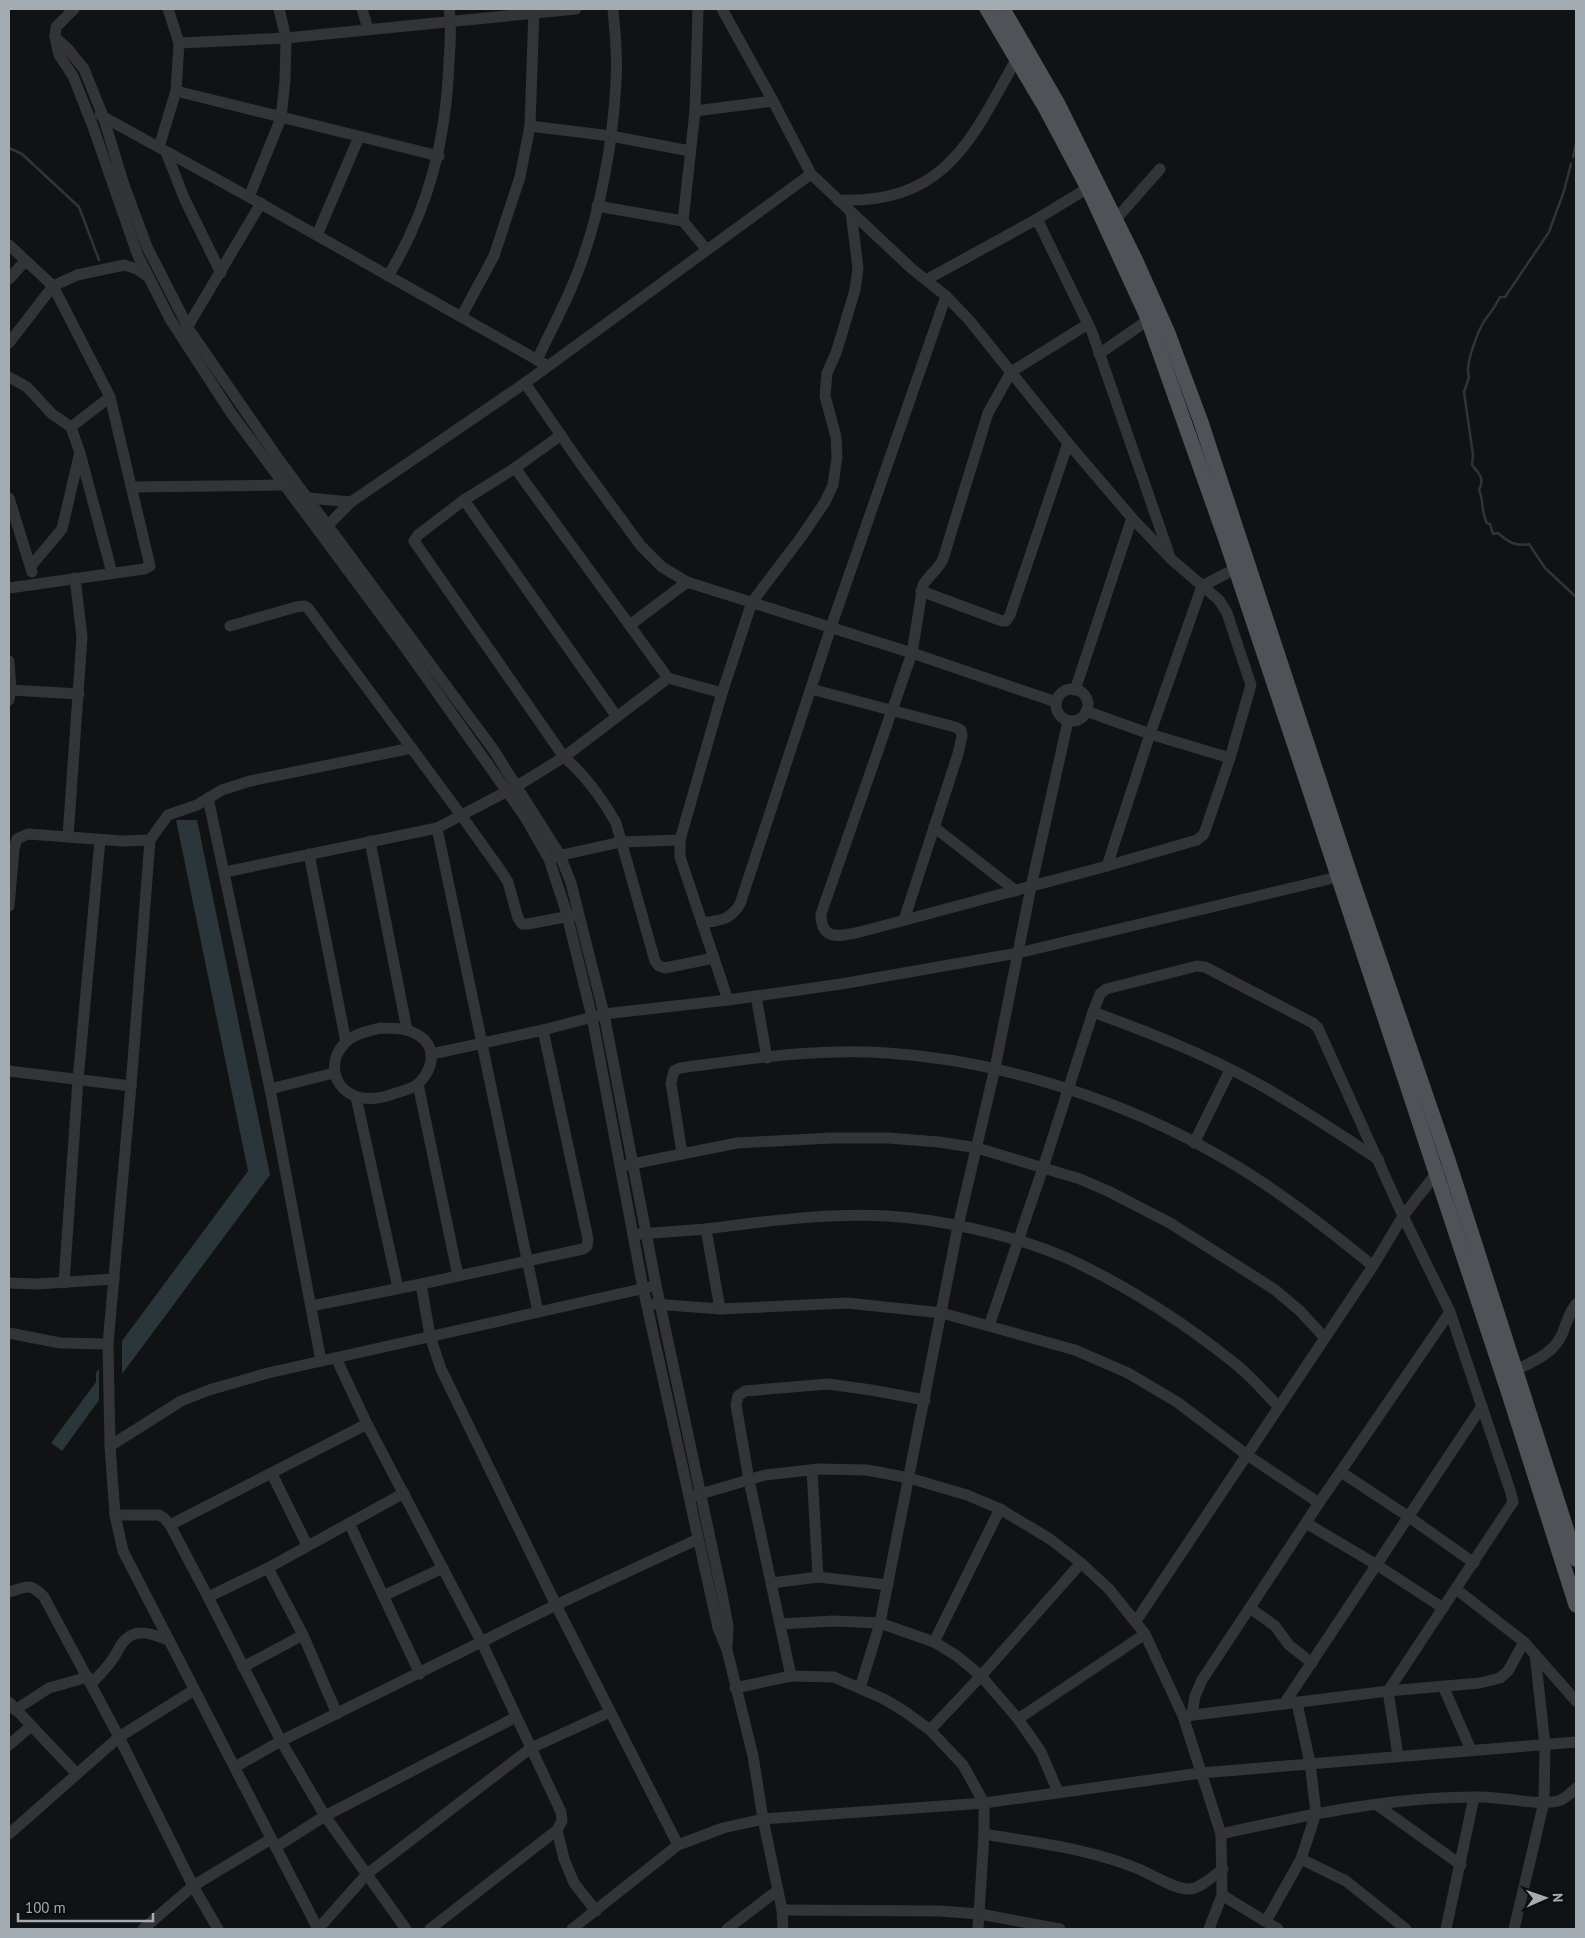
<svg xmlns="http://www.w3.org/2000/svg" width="1585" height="1938" font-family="'PT Sans',sans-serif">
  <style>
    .water { fill: #2b363b }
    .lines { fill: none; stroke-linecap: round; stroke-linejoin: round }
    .stream { stroke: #2b363b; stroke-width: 2.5 }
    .minor { stroke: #333438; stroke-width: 11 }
    .major { stroke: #4f5257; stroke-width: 15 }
  </style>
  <rect width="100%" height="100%" fill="#111213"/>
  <g class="water">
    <path d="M176,820H197L270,1175L122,1374V1341L248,1171Z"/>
    <path d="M99,1369V1400L62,1451L51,1443L96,1382V1373Z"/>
  </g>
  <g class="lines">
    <g class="stream">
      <path d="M9,148L22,154L79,207L99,260"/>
      <path d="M1573,157L1576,144"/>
      <path d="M1571,164L1564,191L1549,232L1505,297H1500C1494,309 1494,308 1487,317C1479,327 1464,366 1469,377L1464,392L1473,455L1472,465C1479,473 1485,479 1479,490C1484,501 1481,513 1487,523L1490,524L1493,534L1498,533C1508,542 1516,547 1529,544L1545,568L1576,597"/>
    </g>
    <g class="minor">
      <path d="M74,9L56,27L55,37L59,55L73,76L92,124L138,256L170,319L231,413L404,646L482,756L525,817L549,859L566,911L592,1017L643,1288L718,1628L727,1650L753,1756L763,1819L782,1910L783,1929"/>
      <path d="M362,9L368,29"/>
      <path d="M722,9L773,101L811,174L912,269L946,296L969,320L1068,443L1132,518L1171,559L1219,600L1227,613L1251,685L1230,758L1204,834L1197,840L1107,866L860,932C840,936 821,942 821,914L912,653L923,585C929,575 939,569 943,559L988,413L1011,372L1088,324"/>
      <path d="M55,37L68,49L84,69L103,116L124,185L147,247L190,331L277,457L493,749L560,855L571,883L604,1014L656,1285L722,1594L728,1626L727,1646"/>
      <path d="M179,43L286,38L576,9"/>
      <path d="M176,91L439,156"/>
      <path d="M695,111L773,101"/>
      <path d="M100,115L249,197L548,366"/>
      <path d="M530,126L611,136L690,151"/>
      <path d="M159,147L176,91L179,43L168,9"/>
      <path d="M166,152L185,200L221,273"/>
      <path d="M249,197L281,118L285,81L286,38L279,9"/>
      <path d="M838,200C946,204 971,140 1017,58"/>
      <path d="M597,206L683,221L707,250"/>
      <path d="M1037,219L1092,332L1169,554"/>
      <path d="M1116,219L1160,169"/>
      <path d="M683,221L695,111L698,9"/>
      <path d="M317,235L359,137"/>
      <path d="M9,245L53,286L110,397L150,566L144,569L9,588"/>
      <path d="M388,276C429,209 446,140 449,62C450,44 452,26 449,9"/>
      <path d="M9,279L25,261"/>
      <path d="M926,280L1037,219L1088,188"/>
      <path d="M461,317L494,256L520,177L530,126L534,9"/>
      <path d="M188,326L261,203"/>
      <path d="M9,343L53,286L77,275L124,265L137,269L147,276"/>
      <path d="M1099,354L1148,320"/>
      <path d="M537,360C550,332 566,303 577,274C600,215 613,144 616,81C618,57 615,33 613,9"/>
      <path d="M9,377L27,387L52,414L71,427L80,453L112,573"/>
      <path d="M525,383L580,463L641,546L662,567L687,582L912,653L1056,702"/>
      <path d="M71,427L110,397"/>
      <path d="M561,435L515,468L464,500L418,535L414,541L564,757C586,776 602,798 616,823L655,961L659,966L665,968L714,958"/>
      <path d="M515,468L668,678L722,693"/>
      <path d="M131,487L286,485"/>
      <path d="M9,498L32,572"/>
      <path d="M309,498L351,502"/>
      <path d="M464,500L617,717"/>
      <path d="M324,529L351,502L525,383L811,174"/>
      <path d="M31,566L62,529L79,456"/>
      <path d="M921,591L1002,621H1006L1010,615L1068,443"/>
      <path d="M630,625L687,582"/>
      <path d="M230,626L296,607L304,606L308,608L461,815L501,871L508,882L518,918L522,924H528L575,915"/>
      <path d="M9,661L11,690L9,700"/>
      <path d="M811,689L955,727L961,730L962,736L958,754L904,920"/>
      <circle cx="1072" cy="705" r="16"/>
      <path d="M11,690L79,694"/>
      <path d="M1075,690L1132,518"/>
      <path d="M1086,711L1150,734L1230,758"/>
      <path d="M208,798L270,1089L321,1361"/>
      <path d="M934,827L1016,891"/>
      <path d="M437,828L538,1312"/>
      <path d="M68,837L82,637L75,578"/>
      <path d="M370,841L407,1030"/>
      <path d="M309,854L346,1042"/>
      <path d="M553,857L621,842L680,840"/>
      <path d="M1107,866L1150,734L1202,586L1235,569"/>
      <path d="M225,872L437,828L517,786L564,757L668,678"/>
      <path d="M9,906L14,849L17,839L28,834L122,841L150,840"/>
      <path d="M702,923C721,920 729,921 740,904L831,627L946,296"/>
      <path d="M756,996L767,1058"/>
      <path d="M728,1000L680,857V840L722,693L752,602L802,536L825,502L833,485L837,457L836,437L825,396L827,373L836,353L855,290L858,268L851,212"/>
      <path d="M1093,1012C1148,1032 1202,1053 1253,1081C1297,1105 1338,1133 1379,1160"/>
      <path d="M380,1028C388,1028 398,1028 406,1030C435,1038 438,1062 420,1082C415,1088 403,1091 396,1093C384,1098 367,1101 355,1096C332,1087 328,1060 345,1043C354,1034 368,1031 380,1028Z"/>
      <path d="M432,1054L543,1030L604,1014L728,1000L841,984L1018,953L1346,875"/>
      <path d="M9,1071L131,1086"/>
      <path d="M418,1084L458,1276"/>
      <path d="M270,1089L334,1073"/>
      <path d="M356,1097L398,1288"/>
      <path d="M1194,1143L1230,1070"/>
      <path d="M682,1153L671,1083L674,1071L680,1068C748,1059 818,1048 887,1053C1000,1060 1126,1101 1223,1158C1277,1189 1325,1227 1373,1266"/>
      <path d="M627,1165L737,1143L831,1138H888L939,1142L977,1148L1080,1179L1108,1191L1170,1223L1274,1289L1300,1311L1324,1337"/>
      <path d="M640,1234L706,1229"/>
      <path d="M9,1283L37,1284L114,1279"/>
      <path d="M64,1283L78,1080L100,840"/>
      <path d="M421,1284L430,1336L441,1369L556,1605L678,1845"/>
      <path d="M654,1304L720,1309L706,1229C766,1221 826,1213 887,1216C941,1219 1017,1236 1067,1258C1125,1285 1183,1322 1233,1362C1250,1375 1264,1392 1279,1407"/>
      <path d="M311,1306L421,1284L583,1249L587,1246L588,1239L543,1030"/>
      <path d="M720,1309L847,1303L942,1313L1075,1350L1128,1373L1177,1402L1247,1455L1319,1503"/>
      <path d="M989,1326L1043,1168L1093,1012L1100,994L1106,989L1197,966L1205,967L1313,1023L1318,1028L1403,1216L1450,1312L1511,1493L1513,1502L1388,1691L1398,1756"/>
      <path d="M9,1333L60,1343L108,1344"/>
      <path d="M336,1358L367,1424"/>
      <path d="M1516,1370C1534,1361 1555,1353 1563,1332C1567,1321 1569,1313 1576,1304"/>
      <path d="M110,1446L108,1344L131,1086L150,840L168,815L197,805L222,790L250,781L412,748"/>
      <path d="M812,1470L818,1577"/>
      <path d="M1341,1472L1409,1517L1474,1563"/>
      <path d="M272,1474L307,1545"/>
      <path d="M694,1496L765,1475L819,1469L867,1470L909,1478L967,1495L1000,1509L1050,1539L1081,1563L1109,1589L1145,1634L1183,1716L1221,1834L1222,1895L1209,1929"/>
      <path d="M115,1515H159L164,1518L170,1525L208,1597L281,1741L325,1816L406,1929"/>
      <path d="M349,1523L420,1674"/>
      <path d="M1306,1523L1377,1565L1443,1608"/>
      <path d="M170,1525L367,1424L482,1643L561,1812L562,1821L557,1830L430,1929"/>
      <path d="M268,1568L404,1493"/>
      <path d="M772,1583L818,1577L888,1585"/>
      <path d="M1456,1589L1524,1642L1576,1701"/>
      <path d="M9,1592C27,1587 30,1582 44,1597L119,1737L193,1886L218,1929"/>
      <path d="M383,1596L443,1568"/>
      <path d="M208,1597L268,1568L303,1635L337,1714"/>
      <path d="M1250,1608L1275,1626L1289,1645L1312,1663"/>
      <path d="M1136,1621L1373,1266L1403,1216L1439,1170"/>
      <path d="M780,1624L834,1621L880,1623L934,1642L957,1656L981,1676L1018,1719L1041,1752L1058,1792"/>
      <path d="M934,1642L1000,1509"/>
      <path d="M243,1667L303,1635"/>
      <path d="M791,1676L749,1480L736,1405L738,1396L745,1391L828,1384L871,1390L925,1400"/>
      <path d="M91,1684C98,1676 106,1669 112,1660C117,1654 119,1646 125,1640C137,1627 155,1635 168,1640"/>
      <path d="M1443,1686L1471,1750"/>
      <path d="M735,1688L791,1676L834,1677L884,1699L904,1711L930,1730L963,1765L984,1803V1834L978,1929"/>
      <path d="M860,1688L880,1623L958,1226L995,1068L1031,887L1068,721"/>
      <path d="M9,1702L77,1774"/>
      <path d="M1284,1704L1482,1406"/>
      <path d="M15,1710L49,1688L88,1677"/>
      <path d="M1192,1714L1195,1696L1202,1680L1319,1503L1450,1312"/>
      <path d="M1186,1716L1388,1691L1480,1683L1500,1678L1508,1671L1524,1642"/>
      <path d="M1018,1719L1145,1634"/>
      <path d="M930,1730L981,1676L1081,1563"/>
      <path d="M9,1745L31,1726"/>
      <path d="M235,1767L281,1741L556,1605L698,1539"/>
      <path d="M1377,1805L1461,1865"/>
      <path d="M557,1830L564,1859L574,1883L596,1911"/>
      <path d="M9,1834L119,1737L194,1690"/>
      <path d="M984,1834C1037,1843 1092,1849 1141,1870C1154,1876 1176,1890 1190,1889C1201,1888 1214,1875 1223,1869"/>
      <path d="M1221,1834C1306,1815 1394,1796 1482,1797C1503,1797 1538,1806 1558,1801C1565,1799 1571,1793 1576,1788"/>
      <path d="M276,1847L325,1816L516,1717"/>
      <path d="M1301,1859L1346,1881L1406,1929"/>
      <path d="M1222,1895L1278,1929"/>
      <path d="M782,1910L939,1911L980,1914L1060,1929"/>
      <path d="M1266,1921L1301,1859L1316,1813L1310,1763L1297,1703"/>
      <path d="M143,1929L193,1886L271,1839"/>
      <path d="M318,1929L123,1551L115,1515L110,1446L181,1401L209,1390L268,1373L650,1287"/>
      <path d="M318,1929L367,1874L531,1748L610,1712"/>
      <path d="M572,1929L678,1845L723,1828L763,1819L984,1803L1201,1773L1576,1742"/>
      <path d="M727,1929L778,1890"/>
      <path d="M1446,1929L1474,1797"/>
      <path d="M1514,1929L1544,1802L1545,1745L1535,1654"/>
    </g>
    <g class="major">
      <path d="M987,9L1046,109L1088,188L1146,314L1226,540L1310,791L1509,1394L1576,1605"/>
      <path d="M1003,9L1058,104L1136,261L1168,333L1201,422L1350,874L1448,1160L1576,1559"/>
    </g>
  </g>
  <rect width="1585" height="1938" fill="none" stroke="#a3abb3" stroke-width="20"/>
  <g transform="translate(1545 1898) rotate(88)" stroke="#0c0d0e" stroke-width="4" paint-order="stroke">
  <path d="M0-4L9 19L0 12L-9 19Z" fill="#a3abb3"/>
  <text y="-8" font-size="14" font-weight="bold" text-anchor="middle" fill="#a3abb3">N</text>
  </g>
  <path d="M18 1913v8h135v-8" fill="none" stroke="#a3abb3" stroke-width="2.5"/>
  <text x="25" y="1913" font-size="15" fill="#a3abb3" stroke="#0c0d0e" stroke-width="4" paint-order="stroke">100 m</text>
</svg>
